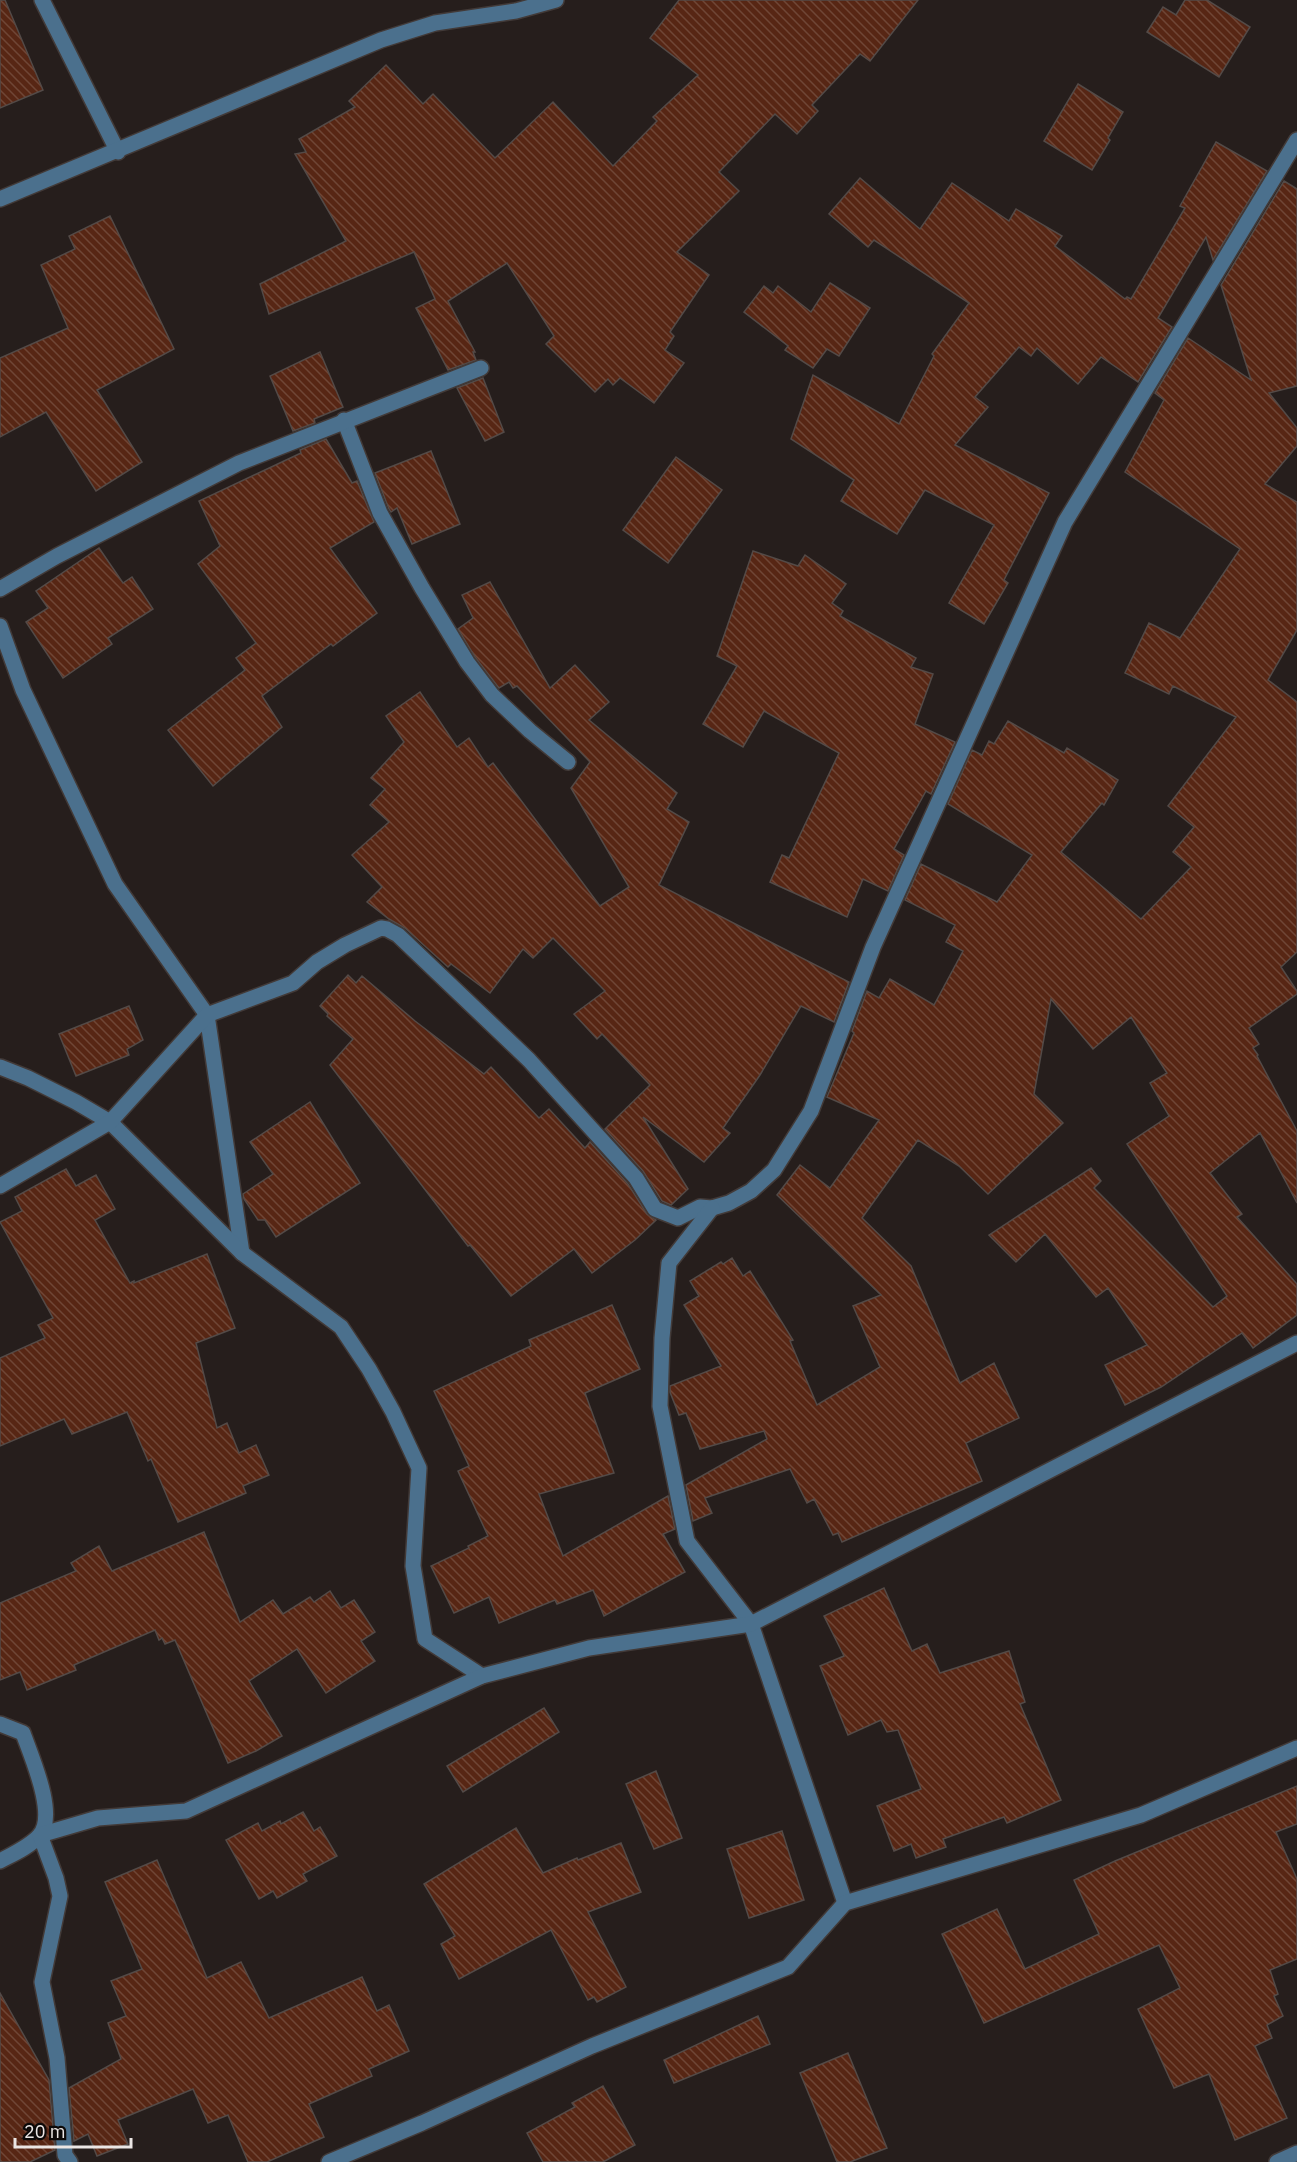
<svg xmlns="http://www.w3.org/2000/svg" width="1297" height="2162" font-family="'IBM Plex Sans',sans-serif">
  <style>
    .building { fill: url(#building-back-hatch); stroke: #534a47; stroke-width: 1.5 }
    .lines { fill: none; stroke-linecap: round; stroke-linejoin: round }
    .minor-casing { stroke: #423a38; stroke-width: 18 }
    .minor { stroke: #4b708d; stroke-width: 15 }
  </style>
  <defs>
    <pattern id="building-back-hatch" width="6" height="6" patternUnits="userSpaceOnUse" patternTransform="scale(1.5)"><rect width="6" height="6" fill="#572614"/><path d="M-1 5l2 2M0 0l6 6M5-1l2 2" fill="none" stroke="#6f4636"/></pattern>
  </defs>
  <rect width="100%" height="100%" fill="#261e1c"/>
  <g class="building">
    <path d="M0,0H5L43,90L0,108Z"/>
    <path d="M679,0H918L870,61L860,54L812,105L818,111L797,134L775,114L719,172L739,191L677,252L709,275L670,332L674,336L665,350L684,363L654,403L620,378L613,385L608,379L595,392L546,344L554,336L507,263L448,301L475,352H473L476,360L448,370L416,308L435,299L414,252L269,314L260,284L346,241L295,154L306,152L299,139L355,107L349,101L386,65L423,104L433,94L495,158L553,102L613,166L657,121L653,117L698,75L650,38Z"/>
    <path d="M1185,0H1207L1250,27L1219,77L1147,32L1163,7L1176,15Z"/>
    <path d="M1078,84L1123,112L1108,138L1110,140L1092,170L1044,141Z"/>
    <path d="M1216,142L1267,171L1213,260L1206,237L1158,318L1172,327L1138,382L1101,357L1078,384L1037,348L1031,356L1019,347L975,397L988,407L955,445L1049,493L1004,580L1008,583L984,624L949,603L994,525L925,490L897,534L841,501L854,480L791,439L813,375L899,424L934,356L932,354L969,303L874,240L868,247L829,214L860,178L920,229L952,183L1009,221L1016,209L1062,236L1055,246L1125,299L1127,297L1131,299L1185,208L1180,206Z"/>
    <path d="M1284,181L1297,189V386L1269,393L1297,428V446L1265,484L1297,502V630L1268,680L1297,702V952L1281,967L1297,991V994L1249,1028L1259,1044L1253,1048L1258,1055L1257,1056L1297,1131V1203L1260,1133L1210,1173L1242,1214L1237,1217L1297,1284V1315L1253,1348L1242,1333L1161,1387L1125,1405L1105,1365L1147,1345L1108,1288L1096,1297L1045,1234L1016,1262L989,1235L1091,1168L1101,1181L1094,1188L1213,1307L1227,1296L1127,1144L1169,1116L1150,1083L1167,1073L1131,1017L1093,1049L1051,999L1034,1094L1063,1123L988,1194L959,1166L918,1140L862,1218L911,1266L960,1383L994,1363L1019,1418L966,1443L982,1481L842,1542L838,1533L833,1535L814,1499L807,1503L790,1469L705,1498L712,1513L693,1521L686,1485L767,1439L764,1431L700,1449L686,1413L679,1415L670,1392V1386L721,1366L684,1305L699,1296L690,1281L721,1262L723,1264L732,1258L743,1276L750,1271L793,1340L790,1341L817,1405L880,1367L853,1306L881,1295L777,1195L800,1165L830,1188L879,1120L827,1097L854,1033L852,1031L867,991L879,998L890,979L934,1005L963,951L946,942L955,925L905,900L921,864L997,902L1032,855L948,804L972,750L982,755L989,741L994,744L1008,721L1064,753L1067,748L1118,780L1104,805L1102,803L1061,852L1141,919L1191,867L1173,852L1194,827L1168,806L1236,717L1173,686L1169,694L1125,673L1149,623L1180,638L1240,549L1125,472L1164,400L1155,393L1188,338L1251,380L1221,285Z"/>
    <path d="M110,216L174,349L97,390L142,462L96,491L46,412L0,437V358L68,328L41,265L75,249L69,236Z"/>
    <path d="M830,283L870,308L839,356L827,349L813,368L785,350L788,346L744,312L764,286L773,293L778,286L811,312Z"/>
    <path d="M320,352L343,407L314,419L315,423L293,431L270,376Z"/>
    <path d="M483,378L504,432L485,441L457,388Z"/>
    <path d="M326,439L352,483L357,481L374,522L330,548L377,613L333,646L331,644L262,696L282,727L213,786L168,730L245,670L236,658L256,643L198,564L220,546L199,501L301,453L300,450Z"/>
    <path d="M431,451L460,524L412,544L397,508L391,512L389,509L375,473Z"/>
    <path d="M676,457L722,490L668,563L623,530Z"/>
    <path d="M99,548L123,583L132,577L153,609L108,638L112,644L63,678L26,622L48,608L36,591Z"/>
    <path d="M753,551L798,566L805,555L846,584L832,603L843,611L840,616L916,658L911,667L933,674L915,724L955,742L931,794L926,791L894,849L904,855L888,891L863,879L847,917L770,882L782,855L789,858L839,753L764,711L743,747L703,724L737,666L717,656Z"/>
    <path d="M490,582L550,688L575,665L609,702L589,720L677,793L667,809L689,822L659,885L849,982L834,1022L801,1006L760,1075L723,1128L730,1133L704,1162L643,1117L688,1189L671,1205L662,1201L643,1171L605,1129L650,1085L602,1034L597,1039L574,1014L605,991L553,938L533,958L523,949L490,993L451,964L448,967L405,928L389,919L367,902L382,887L352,855L389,822L370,805L385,789L371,778L404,742L386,716L420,692L457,747L469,738L488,767L493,763L600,906L629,887L571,788L590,762L517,686L513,688L509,682L499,688L475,657L458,629L473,618L462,595Z"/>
    <path d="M348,975L356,983L362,976L415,1021L484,1074L491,1067L539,1118L549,1109L585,1148L590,1142L628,1184L647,1214L656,1220L635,1240L592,1273L574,1249L511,1296L470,1245L468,1246L330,1065L353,1039L327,1016L328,1014L320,1006Z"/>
    <path d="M129,1006L143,1040L127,1049L129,1055L76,1076L59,1034Z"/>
    <path d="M310,1102L360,1183L276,1237L265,1220H258L244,1199L243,1194L273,1174L250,1142Z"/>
    <path d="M66,1169L76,1186L96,1175L115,1209L95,1220L130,1283L134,1281V1283L207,1254L235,1328L196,1343L217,1428L227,1423L239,1453L256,1445L269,1475L243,1486L246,1493L178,1522L151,1459L148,1461L127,1412L72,1434L64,1419L0,1446V1358L45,1338L38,1325L53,1318L0,1222L22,1211L15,1197Z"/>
    <path d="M612,1305L640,1369L585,1393L614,1473L539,1494L563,1556L668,1496L675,1529L663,1534L685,1572L604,1616L593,1590L557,1604L555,1600L499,1623L489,1597L454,1613L431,1566L469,1548L468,1546L488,1536L458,1471L469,1466L434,1391L531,1346L529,1340Z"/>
    <path d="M204,1532L240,1622L273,1600L283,1614L310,1597L314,1602L330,1591L341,1608L354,1600L375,1632L361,1641L375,1661L326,1693L297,1649L249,1681L282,1736L256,1751L228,1763L175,1640L165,1644L162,1638L159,1640L155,1630L74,1665L76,1670L27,1690L20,1672L0,1680V1603L76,1571L71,1563L99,1546L112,1571Z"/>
    <path d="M884,1588L912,1651L927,1644L940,1673L1009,1651L1025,1702L1020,1704L1061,1800L1007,1823L1004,1817L943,1839L946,1847L916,1858L911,1844L894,1851L877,1806L921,1789L898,1730L887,1732L881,1720L848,1735L820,1666L844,1656L824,1616Z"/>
    <path d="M544,1708L559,1732L463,1792L447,1766Z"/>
    <path d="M656,1771L682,1838L654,1849L626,1784Z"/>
    <path d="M1297,1786V1824L1276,1832L1297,1879V1959L1270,1970L1278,1994L1274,1996L1283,2016L1267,2025L1272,2038L1255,2046L1287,2118L1235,2140L1209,2074L1174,2088L1138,2009L1180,1988L1159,1945L984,2023L942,1934L997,1909L1025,1969L1099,1934L1074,1880L1115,1861Z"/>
    <path d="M303,1812L314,1831L320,1827L337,1856L303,1874L307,1881L277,1898L273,1891L259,1899L226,1840L258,1823L262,1831L280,1821L281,1824Z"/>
    <path d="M516,1828L543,1873L577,1858L578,1860L621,1843L641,1892L588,1912L626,1987L597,2002L594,1997L588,2000L551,1930L459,1979L441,1944L455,1936L424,1884Z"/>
    <path d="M782,1831L804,1900L749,1918L727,1849Z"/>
    <path d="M157,1860L207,1978L241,1962L269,2018L362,1977L377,2011L389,2005L409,2051L369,2069L372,2076L309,2104L324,2137L267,2162H248L228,2115L208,2123L193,2089L118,2120L128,2144L97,2156L88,2134L74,2141L69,2088L121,2059L108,2023L126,2016L111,1981L142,1969L105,1882Z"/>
    <path d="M0,1993L49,2080L55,2150L30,2162H0Z"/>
    <path d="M758,2016L770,2044L674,2083L664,2060Z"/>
    <path d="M848,2053L887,2148L850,2162H837L800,2073Z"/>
    <path d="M603,2086L635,2145L603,2162H543L527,2133L575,2107L572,2103Z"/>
  </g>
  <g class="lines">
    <g class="minor-casing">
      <g id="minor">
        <path d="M42,0L118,152"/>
        <path d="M0,199L381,40L435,23L516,11L556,0"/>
        <path d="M344,420L380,513L422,588L467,662L492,695L530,731L568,762"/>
        <path d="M0,589L57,556L239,463L481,368"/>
        <path d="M0,626L23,690L115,884L207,1015L242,1253"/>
        <path d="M0,1067L28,1078L76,1102L110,1122L242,1253L341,1327L369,1369L393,1412L419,1468L413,1566L425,1639L482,1676"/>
        <path d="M0,1186L110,1122L207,1015L293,983L317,962L345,945L381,928L387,929L398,935L529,1060L636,1178L655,1209L678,1218L700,1207L712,1208L729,1203L751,1191L774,1170L811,1111L873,947L1065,522L1297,140"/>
        <path d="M712,1208L669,1263L662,1338L660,1406L687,1541L751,1624L845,1903"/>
        <path d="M0,1724L23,1733C31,1756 58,1816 39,1836C29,1847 13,1854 0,1861"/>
        <path d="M70,2162L65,2155L57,2058L42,1982L60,1896L56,1878L40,1835L98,1818L186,1811L482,1676L589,1648L751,1624L1297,1343"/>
        <path d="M329,2162L422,2123L592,2046L788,1967L845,1903L1141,1815L1297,1748"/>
        <path d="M1277,2162L1297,2153"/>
      </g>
    </g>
    <use href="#minor" class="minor"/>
  </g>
  <path d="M15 2138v9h116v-9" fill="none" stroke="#ebe6e4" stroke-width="3"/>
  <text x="24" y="2138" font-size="18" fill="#ebe6e4" stroke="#0c0908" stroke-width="4.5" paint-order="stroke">20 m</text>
</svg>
